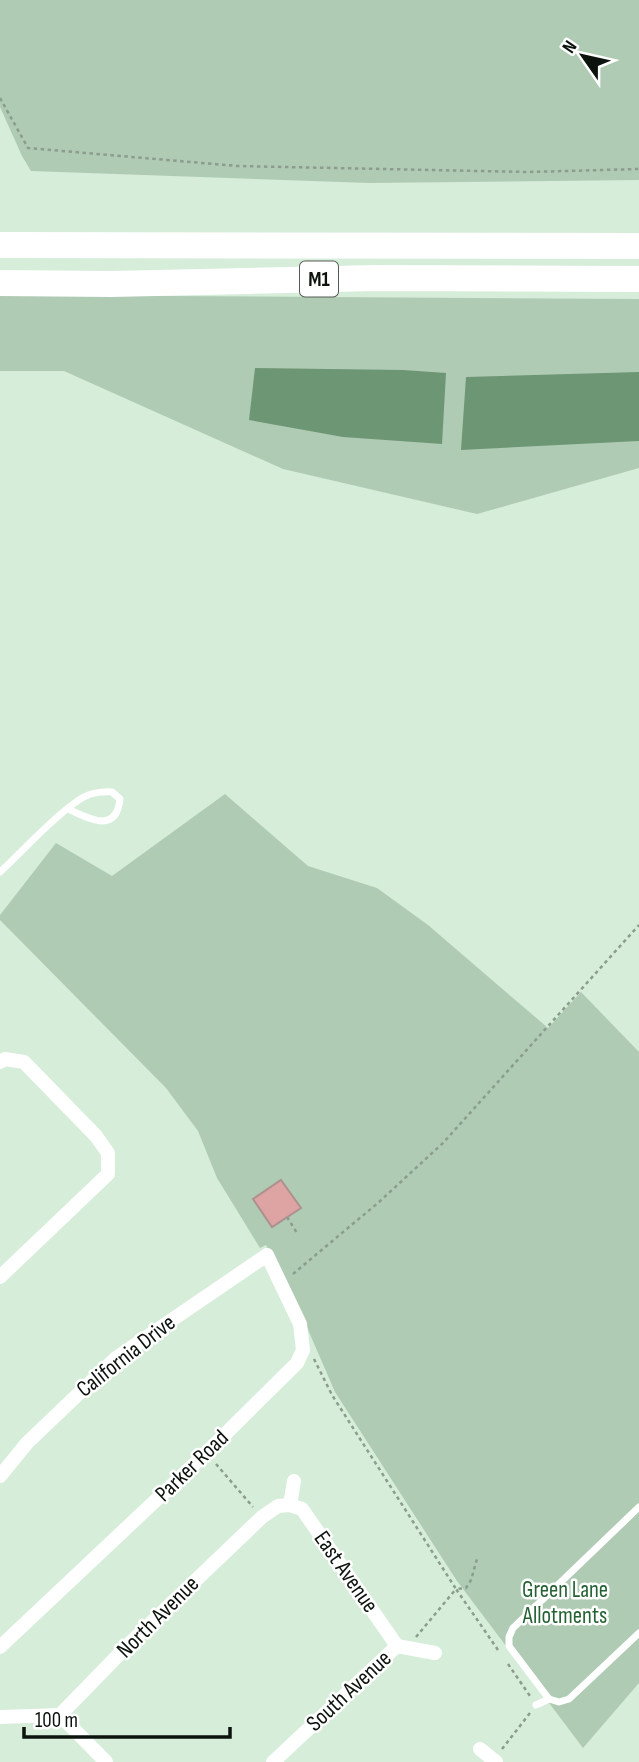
<svg xmlns="http://www.w3.org/2000/svg" width="639" height="1762" font-family="'Sofia Sans Condensed',sans-serif">
  <style>
    .green { fill: #b0cbb4 }
    .water { fill: #6d9674 }
    .building { fill: #dda4a3; stroke: #ad908f; stroke-width: 2 }
    .lines { fill: none; stroke-linecap: round; stroke-linejoin: round }
    .path { stroke: #8b9d8d; stroke-width: 2.5; stroke-dasharray: 3.5 3.5; stroke-linecap: butt }
    .service { stroke: #fff; stroke-width: 7 }
    .minor { stroke: #fff; stroke-width: 14 }
    .motorway { stroke: #fff; stroke-width: 26 }
    .labels { text-anchor: middle; dominant-baseline: central; stroke-width: 5; stroke-linejoin: round; paint-order: stroke }
    .shield { fill: #fff; stroke: #545a55; stroke-width: 2 }
    .shield-label { font-size: 21px; font-weight: bold; fill: #0b130c }
    .street-label { font-size: 23px; fill: #0b130c; stroke: #fff }
    .park-label { font-size: 23px; fill: #246133; stroke: #fff }
  </style>
  <rect width="100%" height="100%" fill="#d5edd9"/>
  <g class="green">
    <path d="M0,0H639V180L370,183L31,171L22,156L0,107Z"/>
    <path d="M0,295L639,299V468L477,514L283,469L64,371H0Z"/>
    <path d="M225,794L308,866L377,888L428,925L548,1028L581,992L639,1052V1683L583,1748L457,1581L335,1392L293,1295L266,1245L260,1248L217,1178L198,1131L166,1088L0,920V915L56,843L112,876Z"/>
  </g>
  <g class="water">
    <path d="M255,368L403,370L446,373L442,444L343,437L249,420Z"/>
    <path d="M639,372V441L461,450L466,377Z"/>
  </g>
  <path class="building" d="M281,1180L301,1208L272,1227L253,1199Z"/>
  <g class="lines">
    <g class="path">
      <path d="M0,98L28,148L237,166L528,172L639,169"/>
      <path d="M287,1217L297,1233"/>
      <path d="M293,1274L379,1202L443,1143L639,925"/>
      <path d="M314,1359L332,1395L456,1589L466,1588L471,1580L477,1559"/>
      <path d="M216,1464L253,1507"/>
      <path d="M416,1637L456,1589L498,1650"/>
      <path d="M508,1664L530,1696"/>
      <path d="M502,1749L530,1713"/>
    </g>
    <g class="service">
      <path d="M0,872C25,849 49,821 76,802C86,794 100,791 112,792L120,799C116,835 88,818 68,809"/>
      <path d="M639,1507L513,1628L509,1637V1646L549,1699L559,1702L569,1699L639,1633"/>
      <path d="M536,1705L549,1699"/>
    </g>
    <g class="minor">
      <path d="M0,1062L5,1059L24,1062L96,1136L108,1153V1174L0,1277"/>
      <path d="M0,1476L27,1443L116,1358L267,1255L300,1324L303,1350L297,1363L206,1453L0,1647"/>
      <path d="M290,1505L302,1509L397,1646"/>
      <path d="M60,1715L106,1762"/>
      <path d="M0,1717L60,1715L132,1641L262,1517L278,1506L290,1505L294,1481"/>
      <path d="M480,1749L496,1762"/>
      <path d="M273,1762L397,1646L435,1653"/>
    </g>
    <g class="motorway">
      <path d="M0,245L639,246"/>
      <path d="M0,283L111,284L377,278L639,279"/>
    </g>
  </g>
  <g class="labels">
    <rect class="shield" x="300" y="261.5" width="38" height="35" rx="5"/>
    <g class="shield-label">
      <text x="319" y="279">M1</text>
    </g>
    <g class="street-label">
      <text transform="translate(126 1356) rotate(-38)">California Drive</text>
      <text transform="translate(192 1466) rotate(-44)">Parker Road</text>
      <text transform="translate(346 1572) rotate(55)">East Avenue</text>
      <text transform="translate(158 1617) rotate(-45)">North Avenue</text>
      <text transform="translate(349 1691) rotate(-43)">South Avenue</text>
    </g>
    <g class="park-label">
      <text x="565" y="1590">Green Lane<tspan x="565" dy="26">Allotments</tspan></text>
    </g>
  </g>
  <g transform="translate(583 56) rotate(304)" stroke="#ffffff" stroke-width="5" paint-order="stroke">
  <path d="M0-5L12 26L0 18L-12 26Z" fill="#0b130c"/>
  <text y="-10" font-size="19" font-weight="bold" text-anchor="middle" fill="#0b130c">N</text>
  </g>
  <path d="M24 1727v10h206v-10" fill="none" stroke="#0b130c" stroke-width="3.5"/>
  <text x="35" y="1727" font-size="21" fill="#0b130c" stroke="#ffffff" stroke-width="5" paint-order="stroke">100 m</text>
</svg>
